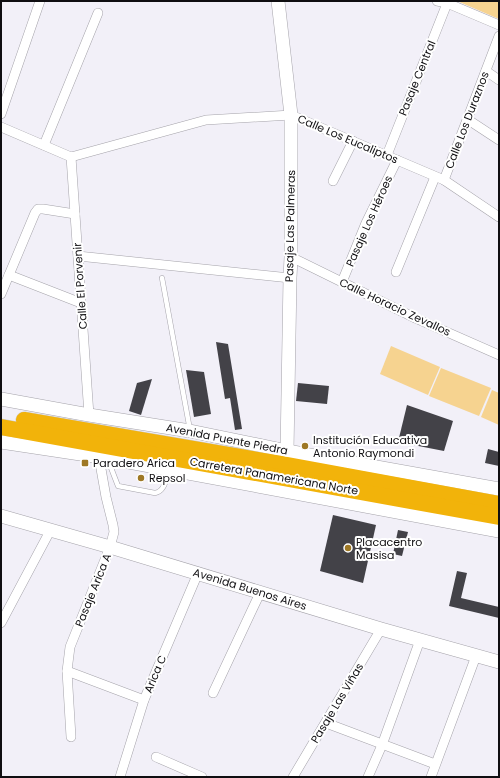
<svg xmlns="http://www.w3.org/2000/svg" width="500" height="778" font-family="Poppins,sans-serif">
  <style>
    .green { fill: #f6d390 }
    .building { fill: #434248 }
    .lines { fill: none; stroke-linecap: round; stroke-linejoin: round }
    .lane-casing { stroke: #a5a3aa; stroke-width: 5.5 }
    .street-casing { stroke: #a5a3aa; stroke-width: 10 }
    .secondary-casing { stroke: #a5a3aa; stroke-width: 14 }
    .highway-casing { stroke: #cfcfcf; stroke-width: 17 }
    .lane { stroke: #fff; stroke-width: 4.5 }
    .street { stroke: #fff; stroke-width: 9 }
    .secondary { stroke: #fff; stroke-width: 13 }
    .highway { stroke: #f2b30a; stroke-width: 16 }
    .poi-dot { fill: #9e7825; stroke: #fff; stroke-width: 1.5 }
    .labels { text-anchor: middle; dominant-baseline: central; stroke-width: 4; stroke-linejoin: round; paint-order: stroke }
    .street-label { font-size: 11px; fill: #0f0e11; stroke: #fff }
    .poi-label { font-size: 11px; fill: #0f0e11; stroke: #fff; text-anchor: start }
  </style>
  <rect width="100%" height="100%" fill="#f2f0f8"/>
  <g class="green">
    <path d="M457,1H499V19Z"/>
    <path d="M391,346L440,367L428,395L380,374Z"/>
    <path d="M441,368L491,388L479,416L429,396Z"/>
    <path d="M492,390L499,393V425L481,417Z"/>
  </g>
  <g class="building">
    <path d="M216,342L228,344L242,429L235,430L230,398L225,399Z"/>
    <path d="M186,370L204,372L211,414L194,417Z"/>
    <path d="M152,379L141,415L129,411L137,383Z"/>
    <path d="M298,383L329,386L327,404L296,401Z"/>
    <path d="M407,405L453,421L444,451L398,442Z"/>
    <path d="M488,449L499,452V466L485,463Z"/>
    <path d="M333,515L376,525L363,583L320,571Z"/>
    <path d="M398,530L408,532L402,556L393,554Z"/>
    <path d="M457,571L467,573L461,598L499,607V618L449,606Z"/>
  </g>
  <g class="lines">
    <g class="lane-casing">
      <g id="lane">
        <path d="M162,278L190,430"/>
        <path d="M108,460L118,486L155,493C165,491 166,479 169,470"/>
      </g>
    </g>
    <g class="street-casing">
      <g id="street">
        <path d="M437,1L447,3L499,25"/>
        <path d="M486,71L499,80"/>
        <path d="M1,114L40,1"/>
        <path d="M467,119L499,140"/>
        <path d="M1,127L71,157L206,120L291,115L444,180L499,217"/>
        <path d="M44,145L98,13"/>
        <path d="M387,155L448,1"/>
        <path d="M71,157L89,415"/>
        <path d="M444,180L499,36"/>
        <path d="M333,181L353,141"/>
        <path d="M78,256L290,278"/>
        <path d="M291,257L415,318L499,355"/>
        <path d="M396,272L435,177"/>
        <path d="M9,275L81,303"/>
        <path d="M342,282L366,223L397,160"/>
        <path d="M1,294L35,213L38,209H43L75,214"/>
        <path d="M1,623L50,531"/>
        <path d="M67,671L144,700"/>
        <path d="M213,693L260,593"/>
        <path d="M326,723L435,764"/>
        <path d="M71,737L67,671L70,647L110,547L114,532L113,525L106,497L98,452"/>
        <path d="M156,757L202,777"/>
        <path d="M120,777L144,700L198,573"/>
        <path d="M293,777L381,629"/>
        <path d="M368,777L382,745L420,640"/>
        <path d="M431,777L476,656"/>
      </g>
    </g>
    <g class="secondary-casing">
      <g id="secondary">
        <path d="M278,1L291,115V257L290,278L287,451"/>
        <path d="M1,399L89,415L190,431L287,451L499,489"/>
        <path d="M1,442L107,458L499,531"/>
        <path d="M1,516L110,547L381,629L499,662"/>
      </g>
    </g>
    <g class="highway-casing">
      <g id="highway">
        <path d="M24,420L281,464L499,504"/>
        <path d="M1,427L499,517"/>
      </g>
    </g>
    <use href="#lane" class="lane"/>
    <use href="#street" class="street"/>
    <use href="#secondary" class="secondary"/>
    <use href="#highway" class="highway"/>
  </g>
  <g class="poi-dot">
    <circle cx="305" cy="446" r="4"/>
    <rect x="81" y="459" width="8" height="8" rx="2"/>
    <circle cx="141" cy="478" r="4"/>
    <circle cx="348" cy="548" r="4"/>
  </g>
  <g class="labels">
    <g class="street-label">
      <text transform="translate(417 78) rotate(-68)">Pasaje Central</text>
      <text transform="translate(467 120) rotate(-69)">Calle Los Duraznos</text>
      <text transform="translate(348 139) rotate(23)">Calle Los Eucaliptos</text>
      <text transform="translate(369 221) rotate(-66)">Pasaje Los Héroes</text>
      <text transform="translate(290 226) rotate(-89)">Pasaje Las Palmeras</text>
      <text transform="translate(80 286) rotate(-94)">Calle El Porvenir</text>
      <text transform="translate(395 307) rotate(25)">Calle Horacio Zevallos</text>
      <text transform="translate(227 439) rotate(11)">Avenida Puente Piedra</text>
      <text transform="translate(274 476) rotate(10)">Carretera Panamericana Norte</text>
      <text transform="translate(250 589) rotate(17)">Avenida Buenos Aires</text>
      <text transform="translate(93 590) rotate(-68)">Pasaje Arica A</text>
      <text transform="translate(155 674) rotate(-67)">Arica C</text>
      <text transform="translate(337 703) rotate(-59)">Pasaje Las Viñas</text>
    </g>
    <g class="poi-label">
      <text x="313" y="440">Institución Educativa<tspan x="313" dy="13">Antonio Raymondi</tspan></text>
      <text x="93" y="463">Paradero Arica</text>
      <text x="149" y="478">Repsol</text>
      <text x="356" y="542">Placacentro<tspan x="356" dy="13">Masisa</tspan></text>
    </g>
  </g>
  <rect width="500" height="778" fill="none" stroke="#0f0e11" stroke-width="4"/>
</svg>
